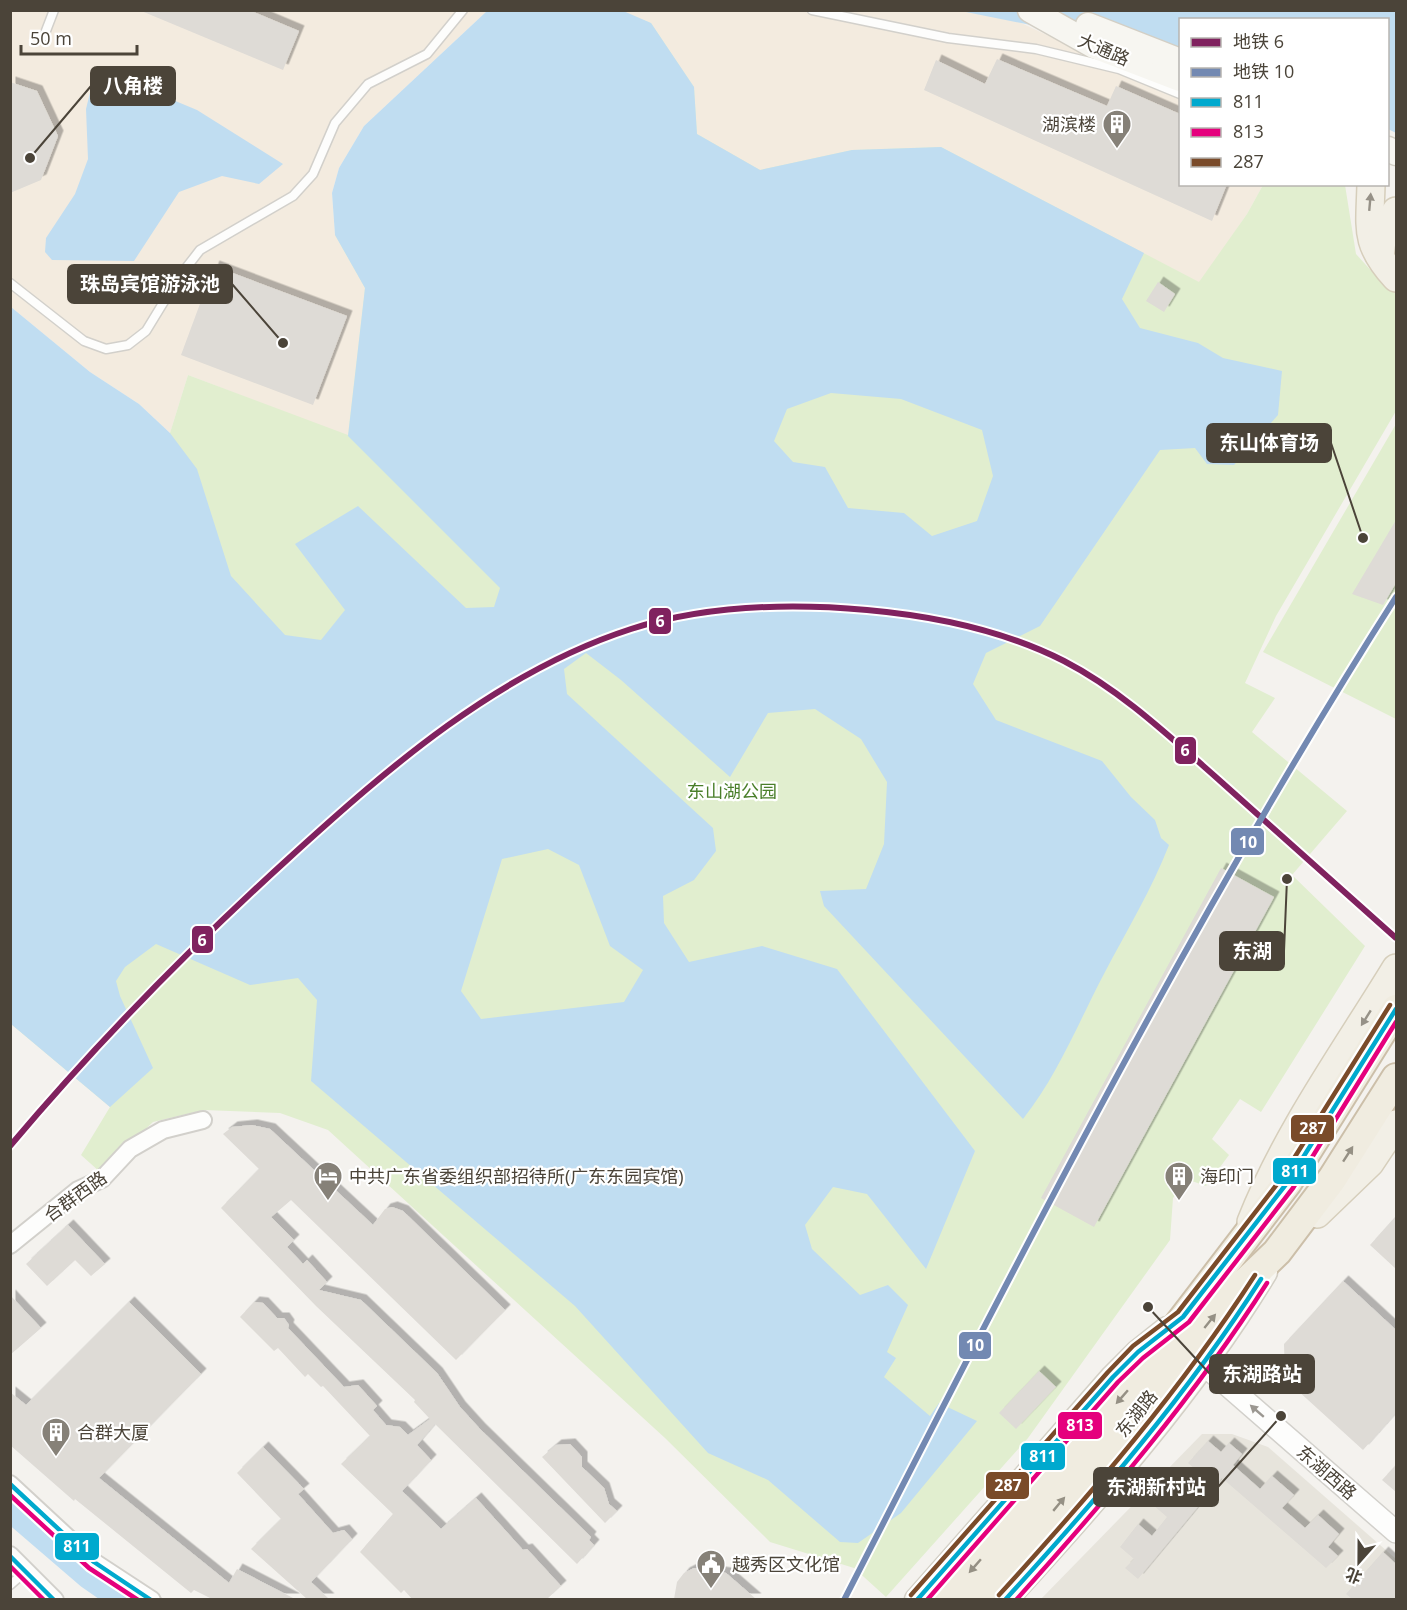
<svg xmlns="http://www.w3.org/2000/svg" width="1407" height="1610" font-family="'Open Sans','Noto Sans SC',sans-serif">
  <style>
    .residential { fill: #e7e4dc }
    .commercial { fill: #f3ebdf }
    .green { fill: #e1eecf }
    .water { fill: #c0ddf1; fill-rule: evenodd }
    .lines { fill: none; stroke-linecap: round; stroke-linejoin: round }
    .river { stroke: #c0ddf1; stroke-width: 28 }
    .building { fill: #dedbd6; filter: url(#shadow) }
    .service-casing { stroke: #d2d0cb; stroke-width: 11 }
    .minor-casing { stroke: #d2d0cb; stroke-width: 20 }
    .tertiary-casing { stroke: #d2d0cb; stroke-width: 24 }
    .secondary-casing { stroke: #d3cfc5; stroke-width: 27 }
    .primary-casing { stroke: #d6cebb; stroke-width: 30 }
    .trunk-casing { stroke: #ccbfa9; stroke-width: 32 }
    .service { stroke: #fdfdfc; stroke-width: 8 }
    .minor { stroke: #fdfdfc; stroke-width: 16 }
    .tertiary { stroke: #fdfdfc; stroke-width: 21 }
    .secondary { stroke: #f7f6f1; stroke-width: 24 }
    .primary { stroke: #f2efe6; stroke-width: 27 }
    .trunk { stroke: #f0ece0; stroke-width: 28 }
    .bus-1-casing { stroke: #fff; stroke-width: 9 }
    .bus-2-casing { stroke: #fff; stroke-width: 9 }
    .bus-3-casing { stroke: #fff; stroke-width: 9 }
    .bus-1 { stroke: #00a9ce; stroke-width: 4.5 }
    .bus-2 { stroke: #e5007d; stroke-width: 4.5 }
    .bus-3 { stroke: #7a4b2a; stroke-width: 4.5 }
    .metro-1-casing { stroke: #fff; stroke-width: 10 }
    .metro-2-casing { stroke: #fff; stroke-width: 10 }
    .metro-1 { stroke: #80225f; stroke-width: 6 }
    .metro-2 { stroke: #7389b2; stroke-width: 6 }
    .oneway { fill: #969187 }
    .oneway2 { fill: #959084 }
    .oneway3 { fill: #9b9791 }
    .labels { text-anchor: middle; dominant-baseline: central; stroke-width: 4.5; stroke-linejoin: round; paint-order: stroke }
    .street-label { font-size: 18px; fill: #4b4439; stroke: #fff }
    .poi-label { font-size: 18px; fill: #4b4439; stroke: #fff; text-anchor: start }
    .park-label { font-size: 18px; fill: #4a7f2a; stroke: #fff }
    .leader { fill: none; stroke: #4b4439; stroke-width: 2 }
    .callout-dot { fill: #4b4439; stroke: #fff; stroke-width: 2 }
    .callout { fill: #4b4439; stroke: #4b4439; stroke-width: 2 }
    .callout-label { font-size: 20px; text-anchor: middle; font-weight: bold; fill: #fff }
    .line-badge { stroke: #fff; stroke-width: 2 }
    .badge-label { font-size: 16px; text-anchor: middle; font-weight: bold; fill: #fff }
  </style>
  <defs>
    <filter id="shadow"><feDropShadow dx="5.5" dy="-5.5" stdDeviation="0" flood-color="#0004"/></filter>
  </defs>
  <rect width="100%" height="100%" fill="#f4f2ee"/>
  <path class="residential" d="M1202,1434H1232L1268,1447L1396,1559V1599L1040,1600Z"/>
  <g class="commercial">
    <path d="M961,10L1019,22L1107,63L1180,89V184L1263,185L1247,214L1200,283L941,147L852,150L760,171L697,134L694,87L651,23L621,11Z"/>
    <path d="M10,11H487L364,126L339,168L332,193L335,235L365,288L348,436L188,375L170,433L139,404L90,372L11,307Z"/>
  </g>
  <g class="green">
    <path d="M621,11L651,23L694,87L697,134L760,170L852,150L941,147L1199,282L1247,214L1263,185H1345L1356,254L1385,286L1396,294V411L1276,616L1245,683L1275,698L1252,732L1347,811L1292,875L1365,946L1261,1112L1240,1099L1212,1139L1229,1155L1206,1186L1189,1180L1173,1198L1170,1240L1028,1438L886,1597L854,1568L770,1542L665,1438L328,1130L280,1113L204,1110L153,1122L100,1172L81,1155L110,1107L11,1024L10,838L170,433L188,375L348,435L365,288L335,235Z"/>
    <path d="M1396,424V719L1263,652Z"/>
  </g>
  <g class="water">
    <path d="M621,10L651,23L694,87L697,134L760,170L852,150L941,147L1144,253L1122,299L1140,328L1198,343L1223,358L1282,371L1278,415L1234,465L1207,464L1195,448L1160,450L1040,626L986,653L973,684L996,720L1102,761L1131,797L1155,820L1161,838L1169,845C1152,889 1127,930 1105,972C1079,1021 1058,1075 1023,1119L824,906L820,891L866,889L884,844L887,782L861,739L815,709L768,713L730,777L621,680L586,653L564,669L567,694L713,828L716,851L694,880L663,896L664,923L689,962L762,946L837,969L975,1151L926,1269L867,1194L833,1187L805,1225L812,1249L860,1295L888,1285L908,1305L887,1352L896,1358L884,1377L930,1416L939,1403L977,1421L901,1513L858,1543L840,1542L768,1480L708,1453L575,1306L311,1081L317,1000L298,978L250,985L156,944L125,967L116,981L120,996L153,1068L110,1107L11,1024V307L90,372L139,404L170,433L197,469L231,576L285,635L321,640L345,610L295,544L358,506L466,608L494,607L500,588L348,436L365,288L335,235L332,193L339,168L364,126L487,11ZM831,393L901,399L982,430L993,476L977,521L932,536L904,513L848,508L825,467L793,462L774,441L787,409ZM548,849L579,865L610,946L643,970L624,1002L481,1019L461,991L502,859Z"/>
    <path d="M961,11H1396V133L1388,129V20H1180V55Z"/>
    <path d="M96,68L197,110L283,164L259,184L222,176L179,192L134,261L52,260L45,252L46,238L75,194L88,159L86,109Z"/>
  </g>
  <g class="lines">
    <path class="river" d="M10,1507L89,1575L125,1600"/>
  </g>
  <g class="building">
    <path d="M139,10H249L299,31L283,70Z"/>
    <path d="M997,59L1107,106L1116,86L1180,114V184H1227L1212,221L924,90L936,60L985,84Z"/>
    <path d="M10,82L37,91L58,136L41,180L10,193Z"/>
    <path d="M214,266L347,316L313,405L181,355Z"/>
    <path d="M1158,282L1175,294L1164,312L1146,301Z"/>
    <path d="M1396,520V583L1383,605L1352,594Z"/>
    <path d="M1221,868L1274,897L1094,1227L1041,1198Z"/>
    <path d="M252,1125L270,1129L373,1225L385,1209L392,1207L403,1211L505,1310L456,1360L291,1200L271,1217L294,1240L287,1247L303,1264L307,1260L327,1282L319,1290L361,1300L437,1373L460,1407L480,1429L591,1537L589,1540L594,1545L577,1564L435,1424L417,1445L431,1460L402,1491L441,1529L476,1498L523,1550L527,1549L561,1586L547,1599H412L404,1590L401,1593L360,1552L393,1514L341,1464L370,1436L323,1386L321,1387L308,1374L305,1377L278,1348L274,1351L240,1317L254,1302L263,1303L277,1318H284L289,1325L288,1328L344,1387L358,1385L377,1406L373,1410L386,1425L400,1427L408,1435L430,1419L414,1402L415,1400L316,1306L221,1208L259,1169L223,1134L232,1127Z"/>
    <path d="M1396,1216V1269L1370,1245Z"/>
    <path d="M68,1225L105,1264L91,1276L75,1260L47,1286L26,1264Z"/>
    <path d="M1343,1281L1396,1330V1413L1363,1450L1285,1379L1284,1344Z"/>
    <path d="M10,1295L41,1328L10,1355Z"/>
    <path d="M129,1302L201,1374L99,1478L229,1583L237,1569L295,1599H212L194,1590L191,1593L75,1499L74,1501L10,1445V1392L26,1405Z"/>
    <path d="M1039,1371L1056,1387L1016,1429L999,1413Z"/>
    <path d="M1208,1441L1221,1452L1229,1443L1242,1454L1233,1465L1260,1489L1272,1476L1294,1495L1282,1508L1305,1528L1318,1515L1339,1534L1328,1547L1338,1556L1326,1568L1222,1478L1138,1579L1125,1568L1134,1559L1120,1547L1138,1524L1152,1536L1167,1517L1153,1505L1172,1483L1185,1494L1202,1475L1188,1463Z"/>
    <path d="M570,1444L582,1457V1467L604,1488L609,1504L617,1511L605,1523L542,1457L556,1445Z"/>
    <path d="M263,1447L304,1489L298,1494L333,1533L344,1530L352,1539L311,1582L329,1599H307L251,1549L281,1519L237,1473Z"/>
    <path d="M1396,1465V1492L1382,1480Z"/>
    <path d="M1383,1552L1396,1564V1599H1352L1346,1594Z"/>
    <path d="M694,1568L726,1573L756,1599H674L677,1582L684,1573Z"/>
  </g>
  <g class="lines">
    <g class="service-casing">
      <g id="service">
        <path d="M812,10L948,38L1036,49L1119,69L1180,94"/>
        <path d="M44,36L54,10"/>
        <path d="M10,283L84,341L106,349L128,345L146,331L179,277L200,250L293,196L313,174L335,123L368,84L427,54L463,10"/>
        <path d="M10,1585L26,1571"/>
      </g>
    </g>
    <g class="minor-casing">
      <g id="minor">
        <path d="M10,1245L78,1190L102,1179L130,1149L163,1130L203,1120"/>
        <path d="M10,1484L94,1562L152,1600"/>
        <path d="M10,1555L55,1600"/>
      </g>
    </g>
    <g class="tertiary-casing">
      <path id="tertiary" d="M1203,1364L1396,1532"/>
    </g>
    <g class="secondary-casing">
      <g id="secondary">
        <path d="M1030,10L1094,46L1180,79"/>
        <path d="M1088,25L1180,61"/>
        <path d="M1388,149L1396,153"/>
        <path d="M917,1600L1113,1377L1138,1352L1167,1329"/>
        <path d="M1005,1600C1099,1497 1193,1391 1265,1272"/>
      </g>
    </g>
    <g class="primary-casing">
      <g id="primary">
        <path d="M1371,184C1370,229 1364,243 1396,278"/>
        <path d="M1380,256L1383,233L1396,211"/>
        <path d="M1317,1214L1370,1163L1396,1124"/>
        <path d="M1251,1222C1287,1131 1346,1050 1396,968"/>
      </g>
    </g>
    <g class="trunk-casing">
      <g id="trunk">
        <path d="M945,1600L1150,1362L1287,1183L1396,1009"/>
        <path d="M977,1600L1126,1425L1229,1298L1277,1252L1332,1179L1396,1078"/>
      </g>
    </g>
    <use href="#service" class="service"/>
    <use href="#minor" class="minor"/>
    <use href="#tertiary" class="tertiary"/>
    <use href="#secondary" class="secondary"/>
    <use href="#primary" class="primary"/>
    <use href="#trunk" class="trunk"/>
    <g class="bus-1-casing">
      <g id="bus-1">
        <path d="M10,1484L94,1562L151,1600"/>
        <path d="M10,1556L54,1600"/>
        <path d="M917,1600L1113,1377L1138,1352L1183,1317L1287,1183L1396,1009"/>
        <path d="M1005,1600C1098,1498 1187,1395 1261,1279"/>
      </g>
    </g>
    <g class="bus-2-casing">
      <g id="bus-2">
        <path d="M10,1495L89,1568L138,1600"/>
        <path d="M10,1566L44,1600"/>
        <path d="M927,1600L1118,1382L1143,1358L1189,1322L1293,1188L1396,1022"/>
        <path d="M1016,1600C1107,1499 1194,1397 1267,1283"/>
      </g>
    </g>
    <g class="bus-3-casing">
      <g id="bus-3">
        <path d="M911,1595L1108,1372L1133,1346L1178,1312L1281,1179L1390,1005"/>
        <path d="M999,1595C1092,1493 1180,1391 1255,1275"/>
      </g>
    </g>
    <use href="#bus-1" class="bus-1"/>
    <use href="#bus-2" class="bus-2"/>
    <use href="#bus-3" class="bus-3"/>
    <g class="metro-1-casing">
      <path id="metro-1" d="M10,1146C96,1044 189,949 288,859C389,767 498,672 631,629C707,605 789,603 867,610C934,616 1003,630 1064,661C1122,691 1170,737 1218,779C1278,832 1337,885 1396,938"/>
    </g>
    <g class="metro-2-casing">
      <path id="metro-2" d="M844,1600C1018,1260 1191,919 1396,597"/>
    </g>
    <use href="#metro-1" class="metro-1"/>
    <use href="#metro-2" class="metro-2"/>
  </g>
  <defs><path id="oneway-solid" d="M-6-.8H1V-3.2L6.5 0L1 3.2V.8H-6Z" transform="scale(1.5)"/></defs>
  <g class="oneway">
    <use href="#oneway-solid" transform="translate(1370 202) rotate(-85)"/>
    <use href="#oneway-solid" transform="translate(1366 1018) rotate(122)"/>
  </g>
  <g class="oneway2">
    <use href="#oneway-solid" transform="translate(1348 1154) rotate(-57)"/>
    <use href="#oneway-solid" transform="translate(1210 1321) rotate(-51)"/>
    <use href="#oneway-solid" transform="translate(1122 1397) rotate(131)"/>
    <use href="#oneway-solid" transform="translate(1059 1504) rotate(-50)"/>
    <use href="#oneway-solid" transform="translate(975 1566) rotate(131)"/>
  </g>
  <use class="oneway3" href="#oneway-solid" transform="translate(1257 1411) rotate(-139)"/>
  <defs>
    <g id="building-pin" transform="scale(1.5)"><path d="M0 17L-7.5 6A9.5 9.5 0 1 1 7.5 6Z" fill="#868178" stroke="#fff"/><path d="M-4-6H4V6H1V3H-1V6H-4ZM-2.5-4.3h1.7v1.8h-1.7ZM.8-4.3h1.7v1.8H.8ZM-2.5-1h1.7V.8h-1.7ZM.8-1h1.7V.8H.8Z" fill="#fff"/></g>
    <g id="hotel-pin" transform="scale(1.5)"><path d="M0 17L-7.5 6A9.5 9.5 0 1 1 7.5 6Z" fill="#868178" stroke="#fff"/><path d="M-6-4.5h1.5V1H6V5H4.5V3h-9V5H-6ZM-4 0a1.8 1.8 0 1 1 3.6 0ZM.5 0V-2.5h3Q6-2.5 6 0Z" fill="#fff"/></g>
    <g id="civic-pin" transform="scale(1.5)"><path d="M0 17L-7.5 6A9.5 9.5 0 1 1 7.5 6Z" fill="#868178" stroke="#fff"/><path d="M-.6-6.5H3V-4.5H.6V-3L4-1V1h2V6H-6V1h2V-1L-.6-3ZM-1.2 2.5V6h2.4V2.5Z" fill="#fff"/></g>
  </defs>
  <g fill-rule="evenodd">
    <use href="#building-pin" x="1117" y="124"/>
    <use href="#hotel-pin" x="328" y="1176"/>
    <use href="#building-pin" x="1179" y="1176"/>
    <use href="#building-pin" x="56" y="1432"/>
    <use href="#civic-pin" x="711" y="1564"/>
  </g>
  <g class="labels">
    <g class="street-label">
      <text transform="translate(1104 49) rotate(23)">大通路</text>
      <text transform="translate(75 1196) rotate(-36)">合群西路</text>
      <text transform="translate(1136 1413) rotate(-51)">东湖路</text>
      <text transform="translate(1327 1472) rotate(41)">东湖西路</text>
    </g>
    <g class="poi-label">
      <text x="1096" y="124" text-anchor="end">湖滨楼</text>
      <text x="349" y="1176">中共广东省委组织部招待所(广东东园宾馆)</text>
      <text x="1200" y="1176">海印门</text>
      <text x="77" y="1432">合群大厦</text>
      <text x="732" y="1564">越秀区文化馆</text>
    </g>
    <g class="park-label">
      <text x="732" y="791">东山湖公园</text>
    </g>
  </g>
  <path class="leader" d="M30 158L91 86M283 343L232 284M1363 538L1331 443M1287 879L1284 951M1148 1307L1210 1374M1281 1416L1218 1487"/>
  <g class="callout-dot">
    <circle cx="30" cy="158" r="6"/>
    <circle cx="283" cy="343" r="6"/>
    <circle cx="1363" cy="538" r="6"/>
    <circle cx="1287" cy="879" r="6"/>
    <circle cx="1148" cy="1307" r="6"/>
    <circle cx="1281" cy="1416" r="6"/>
  </g>
  <g class="callout">
    <rect x="91" y="67" width="84" height="38" rx="6"/>
    <rect x="68" y="265" width="164" height="38" rx="6"/>
    <rect x="1207" y="424" width="124" height="38" rx="6"/>
    <rect x="1220" y="932" width="64" height="38" rx="6"/>
    <rect x="1210" y="1355" width="104" height="38" rx="6"/>
    <rect x="1094" y="1468" width="124" height="38" rx="6"/>
  </g>
  <g class="callout-label">
    <text x="133" y="93">八角楼</text>
    <text x="150" y="291">珠岛宾馆游泳池</text>
    <text x="1269" y="450">东山体育场</text>
    <text x="1252" y="958">东湖</text>
    <text x="1262" y="1381">东湖路站</text>
    <text x="1156" y="1494">东湖新村站</text>
  </g>
  <g class="line-badge">
    <rect x="648" y="607" width="24" height="28" rx="6" fill="#80225f"/>
    <rect x="1174" y="736" width="23" height="29" rx="6" fill="#80225f"/>
    <rect x="1230" y="827" width="35" height="29" rx="6" fill="#7389b2"/>
    <rect x="191" y="925" width="23" height="29" rx="6" fill="#80225f"/>
    <rect x="1290" y="1114" width="45" height="29" rx="6" fill="#7a4b2a"/>
    <rect x="1272" y="1157" width="45" height="28" rx="6" fill="#00a9ce"/>
    <rect x="958" y="1331" width="34" height="29" rx="6" fill="#7389b2"/>
    <rect x="1057" y="1411" width="46" height="29" rx="6" fill="#e5007d"/>
    <rect x="1020" y="1442" width="46" height="29" rx="6" fill="#00a9ce"/>
    <rect x="985" y="1471" width="45" height="29" rx="6" fill="#7a4b2a"/>
    <rect x="54" y="1532" width="46" height="29" rx="6" fill="#00a9ce"/>
  </g>
  <g class="badge-label">
    <text x="660" y="627">6</text>
    <text x="1185" y="756">6</text>
    <text x="1248" y="848">10</text>
    <text x="202" y="946">6</text>
    <text x="1313" y="1134">287</text>
    <text x="1295" y="1177">811</text>
    <text x="975" y="1351">10</text>
    <text x="1080" y="1431">813</text>
    <text x="1043" y="1462">811</text>
    <text x="1008" y="1491">287</text>
    <text x="77" y="1552">811</text>
  </g>
  <rect width="1407" height="1610" fill="none" stroke="#4b4439" stroke-width="24"/>
  <rect x="1179" y="18" width="210" height="168" fill="#ffffff" stroke="#b7b4b0" stroke-width="1.5"/>
  <rect x="1191" y="38" width="30" height="9" fill="#80225f" stroke="#b7b4b0" stroke-width="1.5"/>
  <text x="1233" y="48" font-size="18" fill="#4b4439">地铁 6</text>
  <rect x="1191" y="68" width="30" height="9" fill="#7389b2" stroke="#b7b4b0" stroke-width="1.5"/>
  <text x="1233" y="78" font-size="18" fill="#4b4439">地铁 10</text>
  <rect x="1191" y="98" width="30" height="9" fill="#00a9ce" stroke="#b7b4b0" stroke-width="1.5"/>
  <text x="1233" y="108" font-size="18" fill="#4b4439">811</text>
  <rect x="1191" y="128" width="30" height="9" fill="#e5007d" stroke="#b7b4b0" stroke-width="1.5"/>
  <text x="1233" y="138" font-size="18" fill="#4b4439">813</text>
  <rect x="1191" y="158" width="30" height="9" fill="#7a4b2a" stroke="#b7b4b0" stroke-width="1.5"/>
  <text x="1233" y="168" font-size="18" fill="#4b4439">287</text>
  <g transform="translate(1359 1562) rotate(201)" stroke="#ffffff" stroke-width="4.5" paint-order="stroke">
  <path d="M0-4.5L10 22L0 15L-10 22Z" fill="#4b4439"/>
  <text y="-9" font-size="16" font-weight="bold" text-anchor="middle" fill="#4b4439">北</text>
  </g>
  <path d="M21 45v9h116v-9" fill="none" stroke="#4b4439" stroke-width="3"/>
  <text x="30" y="45" font-size="18" fill="#4b4439" stroke="#ffffff" stroke-width="4.5" paint-order="stroke">50 m</text>
</svg>
